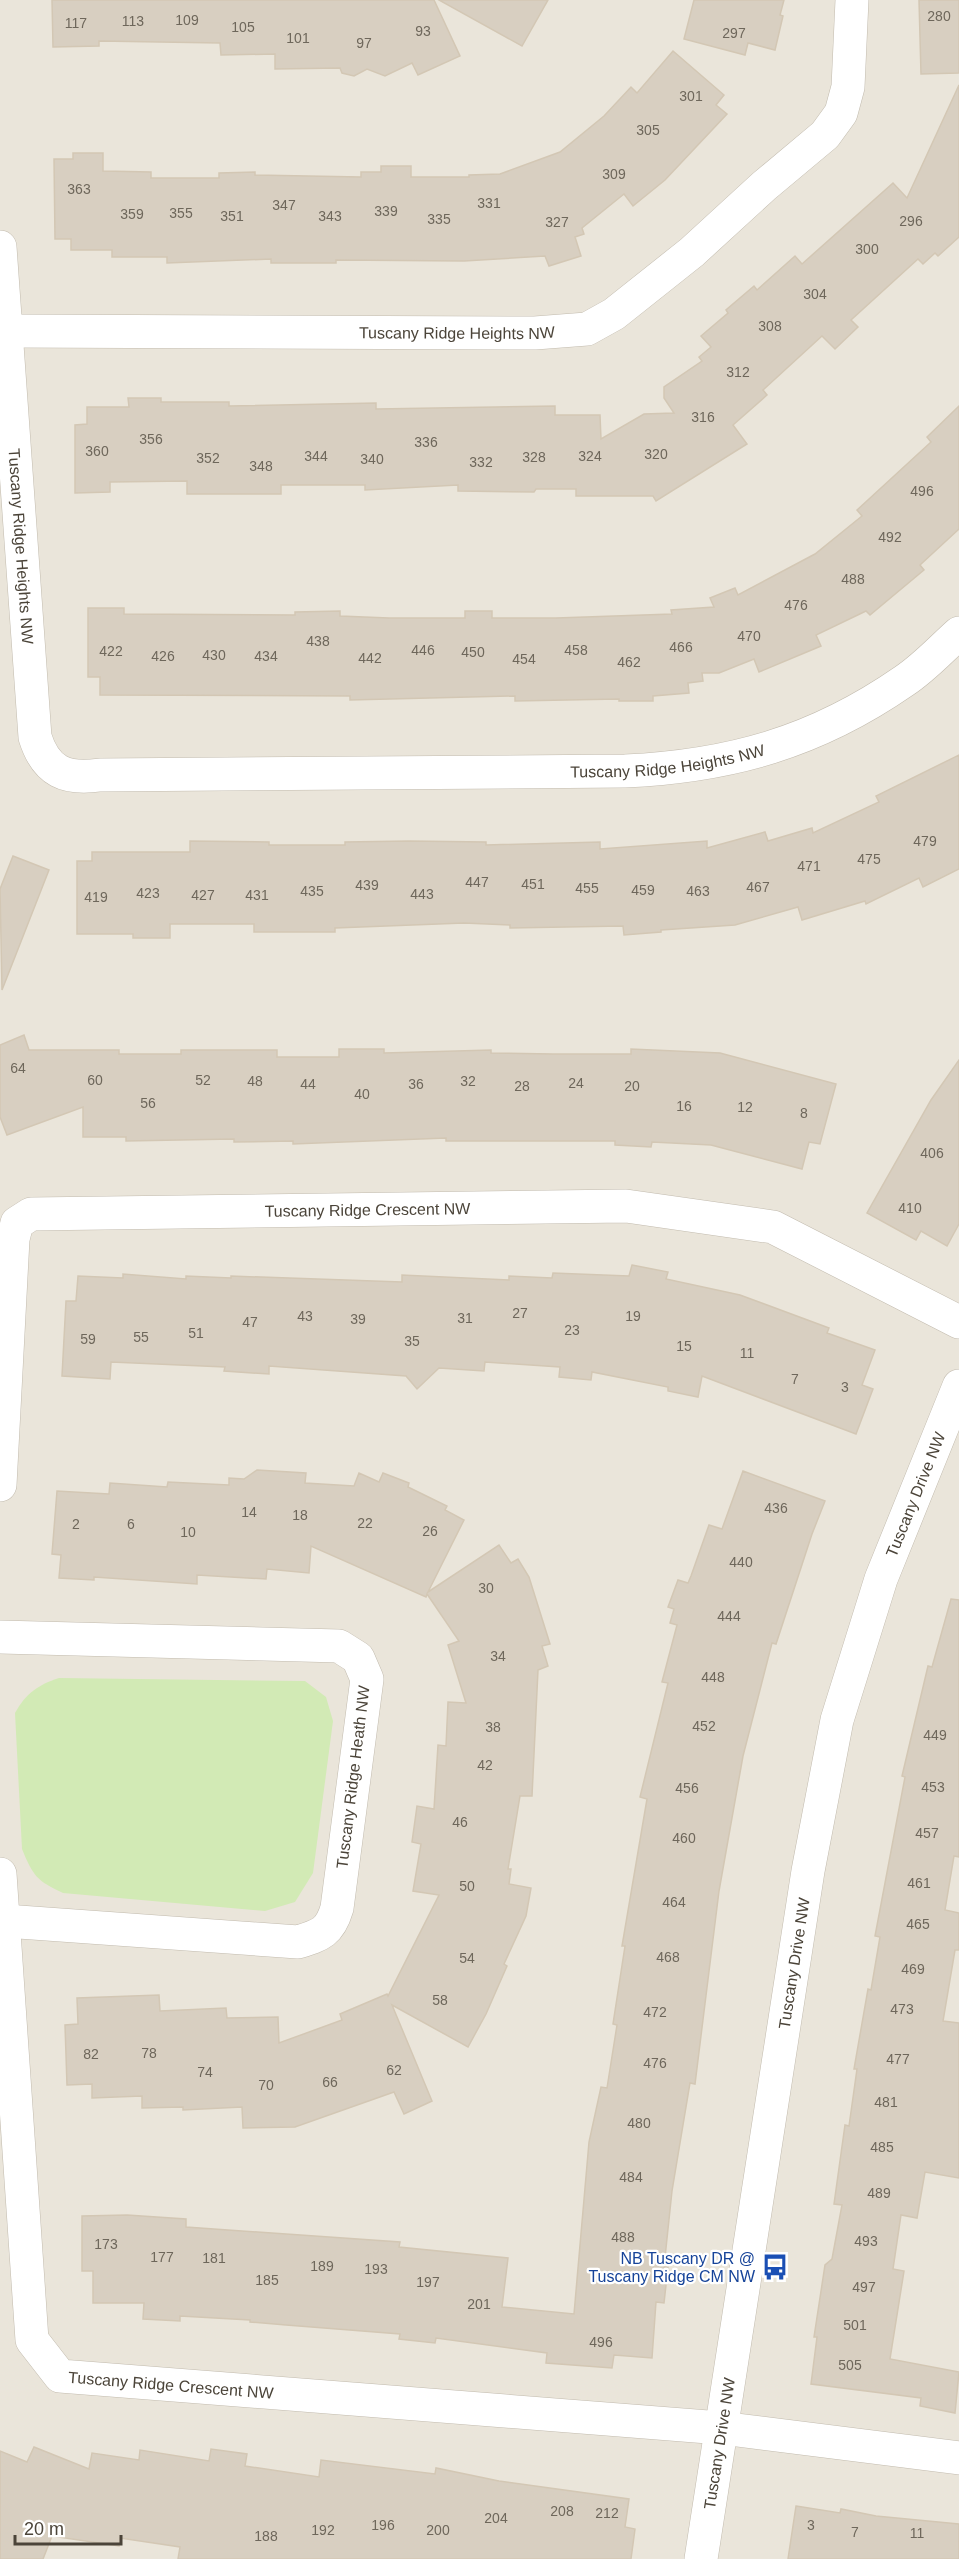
<svg xmlns="http://www.w3.org/2000/svg" width="959" height="2559" font-family="Helvetica,sans-serif">
  <style>
    .residential { fill: #eae5da }
    .green { fill: #d2eab5 }
    .building { fill: #d8cfc1; stroke: #d3c7b4; stroke-width: 1.5 }
    .lines { fill: none; stroke-linecap: round; stroke-linejoin: round }
    .minor-casing { stroke: #c2bbae; stroke-width: 34 }
    .minor { stroke: #fff; stroke-width: 33 }
    .labels { text-anchor: middle; dominant-baseline: central; stroke-width: 4.5; stroke-linejoin: round; paint-order: stroke }
    .number-label { font-size: 14px; fill: #6e675b }
    .street-label { font-size: 16px; fill: #4b4439; stroke: #fff }
    .transit-label { font-size: 16px; fill: #164399; stroke: #fff; text-anchor: end }
  </style>
  <rect width="100%" height="100%" fill="#f6f3ec"/>
  <rect class="residential" x="0" y="0" width="959" height="2559"/>
  <path class="green" d="M59,1678L305,1681L326,1697L333,1721L313,1873L295,1902L265,1911L63,1893C37,1881 33,1876 22,1849L15,1713C26,1693 38,1685 59,1678Z"/>
  <g class="building">
    <path d="M52,0H434L460,56L418,75L412,63L385,76L367,69L354,76L342,73L340,68L275,69V54L221,55L220,43L99,41V46L53,47Z"/>
    <path d="M439,0H548L522,46Z"/>
    <path d="M694,0H784L780,15L783,16L775,50L748,43L745,55L684,39Z"/>
    <path d="M919,0H959V73L921,74Z"/>
    <path d="M673,51L724,95L716,105L727,114L665,180L633,206L624,194L582,228L584,234L575,237L581,256L549,266L545,256L464,261L336,260V263H271V259L167,263V257H112V250H71V239H55L54,159H73V153H103V171L151,172V178H219V173L255,172V175L361,177V172H381V166H411V177H469V175L500,174L560,152L604,116L631,87L637,93Z"/>
    <path d="M959,85V237L938,256L935,253L923,264L918,259L851,320L858,327L835,349L822,336L763,390L767,395L733,425L747,444L656,501L653,496H576V489H536L534,492L458,491V485L365,490V485H281V494H187V481L110,482V492L75,493V425L87,424V407H129L128,398H161V402H229V406L376,403V409L555,406V415H600L601,439L644,414L674,413L664,398V387L702,361L699,357L711,347L701,336L728,313L726,310L754,286L757,290L795,256L802,264L893,183L907,198Z"/>
    <path d="M959,406V529L920,565L924,570L870,615L866,611L816,635L821,646L759,672L754,659L719,673H702L703,681L688,683L689,693L653,696V701H619V699L515,701V696L350,700V696L100,695V677H88V608H124V614L295,615V612L340,611V616L389,618H465V611H492V618H556L672,614L671,610L714,607L710,598L735,588L738,595L815,554L862,516L857,510L931,442L927,437Z"/>
    <path d="M959,755V869L923,887L919,878L866,904L865,901L802,920L798,907L735,925L661,930V932L624,935L623,926L510,928V925L464,923L335,928V932H254V924H170V938H133V934H77V861H92V852H190V841L269,842V845H345V842L409,841L486,842V845L600,842V849L707,841V848L765,832L768,841L812,828L813,833L879,802L876,796Z"/>
    <path d="M13,856L49,870L2,990L0,889Z"/>
    <path d="M24,1035L29,1050H119V1054H181V1050H277V1057H339V1049H384V1053L491,1050V1053L553,1054H631V1049L720,1053L836,1084L820,1144L809,1142L802,1169L711,1145L652,1142L651,1147L615,1145V1141H446V1138L293,1144V1141L234,1142V1139L126,1141V1137H83V1107L7,1135L0,1117V1045Z"/>
    <path d="M959,1060V1224L947,1246L921,1231L916,1240L867,1213L931,1100Z"/>
    <path d="M632,1265L668,1272L666,1279L740,1295L829,1328L827,1333L875,1350L862,1385L873,1389L856,1434L702,1376L698,1397L668,1391V1387L592,1372L591,1380L559,1377L560,1367L485,1362L484,1371L439,1368L417,1389L406,1376L269,1366V1374L224,1371L225,1367L111,1362L110,1379L62,1376L66,1301H76L78,1276L123,1278V1274L186,1279V1276L231,1278V1276L402,1282V1275L509,1280V1276L552,1278L553,1273L629,1276Z"/>
    <path d="M257,1470L306,1473L305,1483L354,1486L359,1473L379,1482L383,1473L409,1483L408,1487L447,1506L445,1510L464,1520L428,1592L499,1545L511,1563L518,1559L529,1577L550,1644L542,1646L548,1666L538,1670L532,1796H520L508,1869H511L509,1884L531,1888L526,1916L504,1964L507,1966L486,2014L468,2047L392,2005L432,2101L404,2114L394,2092L295,2127L243,2128L242,2107L183,2110V2107L142,2108V2096L92,2098V2084L67,2085L65,2025L78,2024L77,1998L159,1995L160,2011L226,2008L227,2018L278,2017L279,2043L342,2020L340,2014L387,1994L388,1996L439,1895L413,1891L421,1844L412,1842L417,1806L434,1809L438,1745L446,1746L448,1702L466,1703L448,1645L459,1641L427,1594L426,1597L311,1546L309,1573L267,1569L266,1579L197,1575V1584L94,1577V1580L59,1578L61,1555L52,1554L57,1491L109,1494L110,1483L167,1487L168,1482L229,1485V1478L244,1479Z"/>
    <path d="M743,1471L825,1501L812,1534L776,1644L772,1643L743,1756L719,1891L695,2084L690,2083L672,2191L664,2267H668L664,2303L656,2302L652,2358L614,2355L612,2368L546,2363L547,2353L436,2338L435,2343L399,2339L400,2334L286,2325L250,2322V2320L180,2316V2321L143,2319L144,2303H93V2271H82V2216L127,2215L186,2219V2227L400,2242L399,2247L508,2258L502,2307L574,2314L589,2142L601,2087L607,2088L617,2025L613,2024L625,1946H622L647,1799L640,1797L668,1683L662,1682L677,1625L670,1623L674,1609L668,1607L678,1580L688,1583L691,1576L709,1525L722,1529Z"/>
    <path d="M951,1599L959,1600V1857L954,1856L945,1910L959,1913V1950H955L943,2021L959,2023V2178L925,2172L917,2218L901,2215L893,2269L904,2271L890,2359L959,2372L955,2413L920,2406L921,2398L811,2384L817,2337H814L825,2265L832,2259L842,2205L834,2204L845,2125L849,2126L857,2069H854L868,1989L871,1990L880,1937L875,1936L905,1777L902,1776L928,1666L932,1667Z"/>
    <path d="M34,2447L89,2469L92,2453L139,2460L140,2450L209,2461L211,2449L247,2454L245,2466L319,2477L321,2460L435,2474L436,2468L499,2481L629,2499L625,2527L635,2529L631,2559H178L180,2547L120,2538L119,2546L52,2536L43,2559H0V2451L27,2462Z"/>
    <path d="M796,2506L840,2513L841,2509L876,2516L959,2524V2559H788Z"/>
  </g>
  <g class="lines">
    <g class="minor-casing">
      <g id="minor">
        <path id="s1" d="M0,247L35,737C46,772 66,780 100,775L625,771C731,766 816,742 904,681C924,668 941,649 959,633"/>
        <path id="s2" d="M7,331L535,333L587,329L614,314L692,252L764,186L825,135L841,113L848,87L852,0"/>
        <path id="s3" d="M0,1485L13,1239L17,1223L31,1214L626,1206L773,1227L959,1322"/>
        <path d="M0,1637L339,1646L358,1658L367,1679L337,1908C330,1932 321,1935 298,1942L5,1921"/>
        <path id="s4" d="M0,1874L32,2340L60,2376L721,2428L959,2458"/>
        <path id="s5" d="M701,2559L808,1871L837,1720L881,1579L959,1386"/>
      </g>
    </g>
    <use href="#minor" class="minor"/>
  </g>
  <defs>
    <g id="bus-bare" transform="scale(2.07)"><path d="M-5-6H5V4H4V6H2V4H-2V6H-4V4H-5ZM-3.5-4V0h7V-4ZM-3.5 1.2v1.5H-2V1.2ZM2 1.2v1.5H3.5V1.2Z" fill="#1a4fb4" stroke="#fff" stroke-width="2.5" paint-order="stroke"/></g>
  </defs>
  <g fill-rule="evenodd">
    <use href="#bus-bare" x="775" y="2267"/>
  </g>
  <g class="labels">
    <g class="number-label">
      <text x="939" y="16">280</text>
      <text x="187" y="20">109</text>
      <text x="133" y="21">113</text>
      <text x="76" y="23">117</text>
      <text x="243" y="27">105</text>
      <text x="423" y="31">93</text>
      <text x="734" y="33">297</text>
      <text x="298" y="38">101</text>
      <text x="364" y="43">97</text>
      <text x="691" y="96">301</text>
      <text x="648" y="130">305</text>
      <text x="614" y="174">309</text>
      <text x="79" y="189">363</text>
      <text x="489" y="203">331</text>
      <text x="284" y="205">347</text>
      <text x="386" y="211">339</text>
      <text x="181" y="213">355</text>
      <text x="132" y="214">359</text>
      <text x="232" y="216">351</text>
      <text x="330" y="216">343</text>
      <text x="439" y="219">335</text>
      <text x="911" y="221">296</text>
      <text x="557" y="222">327</text>
      <text x="867" y="249">300</text>
      <text x="815" y="294">304</text>
      <text x="770" y="326">308</text>
      <text x="738" y="372">312</text>
      <text x="703" y="417">316</text>
      <text x="151" y="439">356</text>
      <text x="426" y="442">336</text>
      <text x="97" y="451">360</text>
      <text x="656" y="454">320</text>
      <text x="316" y="456">344</text>
      <text x="590" y="456">324</text>
      <text x="534" y="457">328</text>
      <text x="208" y="458">352</text>
      <text x="372" y="459">340</text>
      <text x="481" y="462">332</text>
      <text x="261" y="466">348</text>
      <text x="922" y="491">496</text>
      <text x="890" y="537">492</text>
      <text x="853" y="579">488</text>
      <text x="796" y="605">476</text>
      <text x="749" y="636">470</text>
      <text x="318" y="641">438</text>
      <text x="681" y="647">466</text>
      <text x="423" y="650">446</text>
      <text x="576" y="650">458</text>
      <text x="111" y="651">422</text>
      <text x="473" y="652">450</text>
      <text x="214" y="655">430</text>
      <text x="163" y="656">426</text>
      <text x="266" y="656">434</text>
      <text x="370" y="658">442</text>
      <text x="524" y="659">454</text>
      <text x="629" y="662">462</text>
      <text x="925" y="841">479</text>
      <text x="869" y="859">475</text>
      <text x="809" y="866">471</text>
      <text x="477" y="882">447</text>
      <text x="533" y="884">451</text>
      <text x="367" y="885">439</text>
      <text x="758" y="887">467</text>
      <text x="587" y="888">455</text>
      <text x="643" y="890">459</text>
      <text x="312" y="891">435</text>
      <text x="698" y="891">463</text>
      <text x="148" y="893">423</text>
      <text x="422" y="894">443</text>
      <text x="203" y="895">427</text>
      <text x="257" y="895">431</text>
      <text x="96" y="897">419</text>
      <text x="18" y="1068">64</text>
      <text x="95" y="1080">60</text>
      <text x="203" y="1080">52</text>
      <text x="255" y="1081">48</text>
      <text x="468" y="1081">32</text>
      <text x="576" y="1083">24</text>
      <text x="308" y="1084">44</text>
      <text x="416" y="1084">36</text>
      <text x="522" y="1086">28</text>
      <text x="632" y="1086">20</text>
      <text x="362" y="1094">40</text>
      <text x="148" y="1103">56</text>
      <text x="684" y="1106">16</text>
      <text x="745" y="1107">12</text>
      <text x="804" y="1113">8</text>
      <text x="932" y="1153">406</text>
      <text x="910" y="1208">410</text>
      <text x="520" y="1313">27</text>
      <text x="305" y="1316">43</text>
      <text x="633" y="1316">19</text>
      <text x="465" y="1318">31</text>
      <text x="358" y="1319">39</text>
      <text x="250" y="1322">47</text>
      <text x="572" y="1330">23</text>
      <text x="196" y="1333">51</text>
      <text x="141" y="1337">55</text>
      <text x="88" y="1339">59</text>
      <text x="412" y="1341">35</text>
      <text x="684" y="1346">15</text>
      <text x="747" y="1353">11</text>
      <text x="795" y="1379">7</text>
      <text x="845" y="1387">3</text>
      <text x="776" y="1508">436</text>
      <text x="249" y="1512">14</text>
      <text x="300" y="1515">18</text>
      <text x="365" y="1523">22</text>
      <text x="76" y="1524">2</text>
      <text x="131" y="1524">6</text>
      <text x="430" y="1531">26</text>
      <text x="188" y="1532">10</text>
      <text x="741" y="1562">440</text>
      <text x="486" y="1588">30</text>
      <text x="729" y="1616">444</text>
      <text x="498" y="1656">34</text>
      <text x="713" y="1677">448</text>
      <text x="704" y="1726">452</text>
      <text x="493" y="1727">38</text>
      <text x="935" y="1735">449</text>
      <text x="485" y="1765">42</text>
      <text x="933" y="1787">453</text>
      <text x="687" y="1788">456</text>
      <text x="460" y="1822">46</text>
      <text x="927" y="1833">457</text>
      <text x="684" y="1838">460</text>
      <text x="919" y="1883">461</text>
      <text x="467" y="1886">50</text>
      <text x="674" y="1902">464</text>
      <text x="918" y="1924">465</text>
      <text x="668" y="1957">468</text>
      <text x="467" y="1958">54</text>
      <text x="913" y="1969">469</text>
      <text x="440" y="2000">58</text>
      <text x="902" y="2009">473</text>
      <text x="655" y="2012">472</text>
      <text x="149" y="2053">78</text>
      <text x="91" y="2054">82</text>
      <text x="898" y="2059">477</text>
      <text x="655" y="2063">476</text>
      <text x="394" y="2070">62</text>
      <text x="205" y="2072">74</text>
      <text x="330" y="2082">66</text>
      <text x="266" y="2085">70</text>
      <text x="886" y="2102">481</text>
      <text x="639" y="2123">480</text>
      <text x="882" y="2147">485</text>
      <text x="631" y="2177">484</text>
      <text x="879" y="2193">489</text>
      <text x="623" y="2237">488</text>
      <text x="866" y="2241">493</text>
      <text x="106" y="2244">173</text>
      <text x="162" y="2257">177</text>
      <text x="214" y="2258">181</text>
      <text x="322" y="2266">189</text>
      <text x="376" y="2269">193</text>
      <text x="267" y="2280">185</text>
      <text x="428" y="2282">197</text>
      <text x="864" y="2287">497</text>
      <text x="479" y="2304">201</text>
      <text x="855" y="2325">501</text>
      <text x="601" y="2342">496</text>
      <text x="850" y="2365">505</text>
      <text x="562" y="2511">208</text>
      <text x="607" y="2513">212</text>
      <text x="496" y="2518">204</text>
      <text x="383" y="2525">196</text>
      <text x="811" y="2525">3</text>
      <text x="323" y="2530">192</text>
      <text x="438" y="2530">200</text>
      <text x="855" y="2532">7</text>
      <text x="917" y="2533">11</text>
      <text x="266" y="2536">188</text>
    </g>
    <g class="street-label">
      <text stroke="none"><textPath href="#s2" startOffset="450">Tuscany Ridge Heights NW</textPath></text>
      <text stroke="none"><textPath href="#s1" startOffset="300">Tuscany Ridge Heights NW</textPath></text>
      <text stroke="none"><textPath href="#s1" startOffset="1144">Tuscany Ridge Heights NW</textPath></text>
      <text stroke="none"><textPath href="#s3" startOffset="616">Tuscany Ridge Crescent NW</textPath></text>
      <text stroke="none"><textPath href="#s5" startOffset="1089">Tuscany Drive NW</textPath></text>
      <text transform="translate(353 1777) rotate(-83)">Tuscany Ridge Heath NW</text>
      <text stroke="none"><textPath href="#s5" startOffset="603">Tuscany Drive NW</textPath></text>
      <text stroke="none"><textPath href="#s4" startOffset="624">Tuscany Ridge Crescent NW</textPath></text>
      <text stroke="none"><textPath href="#s5" startOffset="117">Tuscany Drive NW</textPath></text>
    </g>
    <g class="transit-label">
      <text x="755" y="2258">NB Tuscany DR @<tspan x="755" dy="18">Tuscany Ridge CM NW</tspan></text>
    </g>
  </g>
  <path d="M15 2535v9h106v-9" fill="none" stroke="#4b4439" stroke-width="3"/>
  <text x="24" y="2535" font-size="18" fill="#4b4439" stroke="#ffffff" stroke-width="4.5" paint-order="stroke">20 m</text>
</svg>
